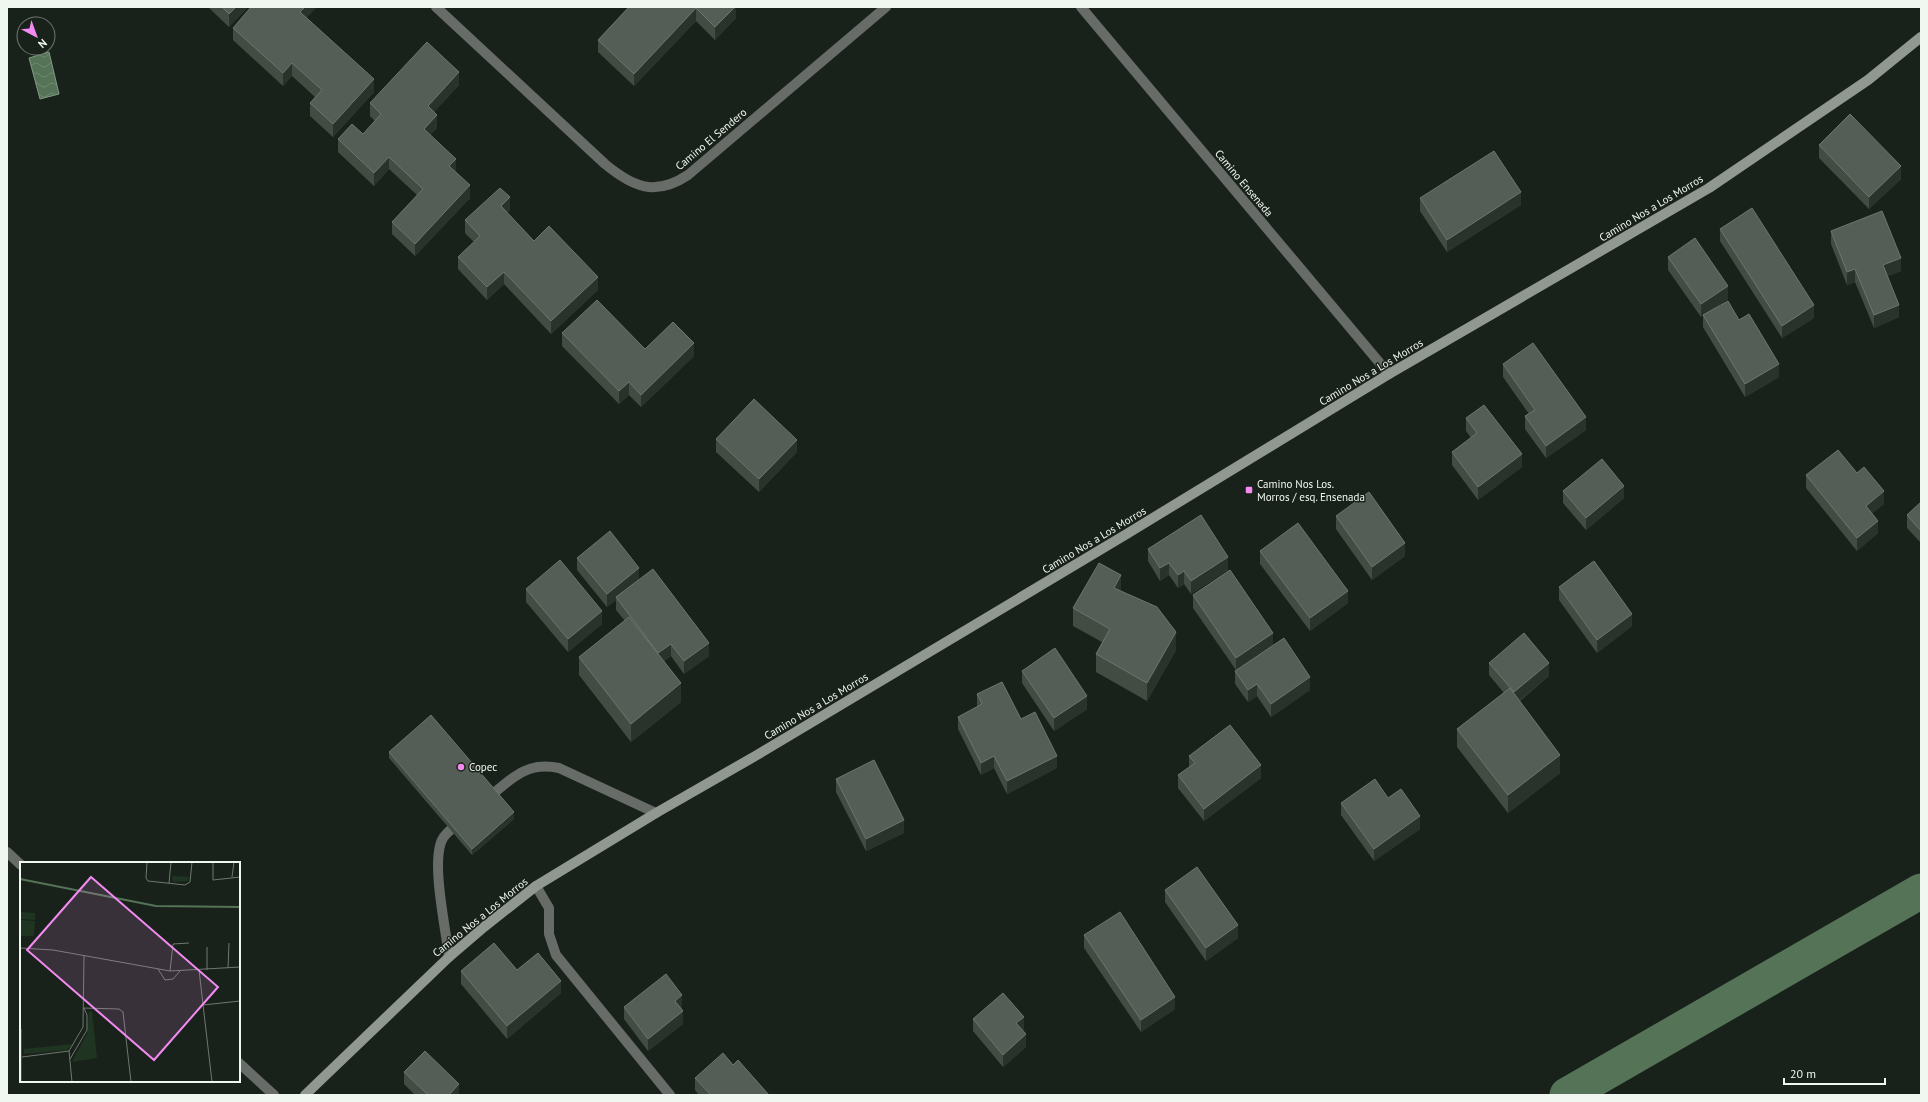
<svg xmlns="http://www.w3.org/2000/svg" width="1928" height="1102" font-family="'PT Sans',sans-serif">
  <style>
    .water { fill: url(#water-waves); stroke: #839a85 }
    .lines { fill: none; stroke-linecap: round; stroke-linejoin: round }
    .canal { stroke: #547357; stroke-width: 35 }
    .service { stroke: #686c68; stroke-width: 10 }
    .minor { stroke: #686c68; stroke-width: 10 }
    .secondary { stroke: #919892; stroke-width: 10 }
    .wall { fill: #424c43 }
    .shaded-wall { fill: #2a332b }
    .building { fill: #555e56; stroke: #6d766e }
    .poi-dot { fill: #f38af1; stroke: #19221a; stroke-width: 1.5 }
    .labels { text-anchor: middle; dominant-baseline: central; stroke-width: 3; stroke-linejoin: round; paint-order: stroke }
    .street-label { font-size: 11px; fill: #f0f6f0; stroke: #19221a }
    .poi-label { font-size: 11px; fill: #f0f6f0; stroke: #19221a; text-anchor: start }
    .inset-river { fill: none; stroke: #547357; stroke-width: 2 }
    .inset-road { fill: none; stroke: #6f7770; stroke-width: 1 }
    .view { fill: #f38af1; fill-opacity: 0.15; stroke: #f38af1; stroke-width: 2 }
    .inset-edge { fill: none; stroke: #f0f6f0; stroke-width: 2 }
  </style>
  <defs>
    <pattern id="water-waves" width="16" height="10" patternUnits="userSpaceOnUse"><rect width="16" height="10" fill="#547357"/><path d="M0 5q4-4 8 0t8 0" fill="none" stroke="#6d886f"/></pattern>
  </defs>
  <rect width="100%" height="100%" fill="#19221a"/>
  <path class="water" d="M49,52L59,94L40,99L29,58Z"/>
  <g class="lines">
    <path class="canal" d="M1567,1095L1921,891"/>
    <g class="service">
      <path d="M486,800C510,780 525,761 559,768L656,813"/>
      <path d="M449,957C446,929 431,863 442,840C445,833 454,827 460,822"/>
    </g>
    <g class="minor">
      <path d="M436,7L605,164C633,187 655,197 688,175L886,7"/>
      <path d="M1081,7L1389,374"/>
      <path d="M7,852L21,865"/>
      <path d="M536,886L549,908V934L556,955L670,1095"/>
      <path d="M239,1063L274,1095"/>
    </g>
    <path class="secondary" d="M305,1095L449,957L484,927L536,886L656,813L757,755L1125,535L1389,374L1709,188L1868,80L1921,37"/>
  </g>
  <g class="wall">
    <path d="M208,7H248L229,27Z"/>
    <path d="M629,7H736V18L715,40L696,21L634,86L598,52V40Z"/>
    <path d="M307,18L374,92L333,137L310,116V103L315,97L292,76L283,86L233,40V28Z"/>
    <path d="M459,85L434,112L437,128L430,135L456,172H455L470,198L415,256L392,234V222L417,195L389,169L374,186L338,152V139L363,134L375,121L370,116V103Z"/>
    <path d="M1819,145L1901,179L1869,209L1819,158Z"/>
    <path d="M1420,198L1521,205L1447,252L1420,211Z"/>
    <path d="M510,210L507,213L534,241L598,290L551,334L504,284L487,300L458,269V257L474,242L465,233V220Z"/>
    <path d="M1720,229L1814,318L1782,338L1720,241Z"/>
    <path d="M1831,231L1901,271L1888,276L1899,317L1874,328L1855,282L1847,285L1831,244Z"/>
    <path d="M1668,257L1728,299L1709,312L1739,320L1779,377L1745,397L1703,327V315L1701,317L1668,270Z"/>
    <path d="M562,333L645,349L694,356L641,407L629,395L619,404L562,346Z"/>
    <path d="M1503,364L1586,430L1546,458L1525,429V416L1529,414L1503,377Z"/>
    <path d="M1466,418L1522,467L1478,500L1452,465V452L1471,438L1466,431Z"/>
    <path d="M716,439L797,452L759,492L716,452Z"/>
    <path d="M1857,473L1884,504L1872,513L1878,533L1857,551L1806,488V475Z"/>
    <path d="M1563,491L1624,498L1586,530L1563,503Z"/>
    <path d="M1921,502V543L1907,528V515Z"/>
    <path d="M1336,516L1405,556L1372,580L1336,529Z"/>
    <path d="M1148,549L1228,570L1191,594L1184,584L1178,588L1169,575L1160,581L1148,561Z"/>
    <path d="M1260,551L1348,603L1310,631L1260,564Z"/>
    <path d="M577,558L639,580L709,656L684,674L671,656L664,661L681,702L631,742L579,675V657L625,621L616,610V600L607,607L577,570Z"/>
    <path d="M1559,587L1632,626L1597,653L1559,600Z"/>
    <path d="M526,589L602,624L568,652L526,602Z"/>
    <path d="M1121,591L1176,650L1147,701L1096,672V654L1102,642L1073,626V608Z"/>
    <path d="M1193,595L1273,633L1236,670L1193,608Z"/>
    <path d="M1489,663L1549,676L1520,701L1560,773L1508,813L1457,747V729L1504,693L1489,675Z"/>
    <path d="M1022,671L1087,709L1054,731L1022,683Z"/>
    <path d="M1235,671L1310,690L1271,717L1257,696L1248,702L1235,684Z"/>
    <path d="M977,694L1021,719L1057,768L1007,794L994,768L981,775L958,729V717L977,707Z"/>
    <path d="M389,752L514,819L472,855L389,758Z"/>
    <path d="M1189,756L1261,778L1204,821L1178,788V775L1189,767Z"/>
    <path d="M836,779L904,833L866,851L836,792Z"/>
    <path d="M1388,798L1420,829L1374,861L1341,815V803Z"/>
    <path d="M1165,890L1238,938L1206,961L1165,902Z"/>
    <path d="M1084,935L1175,1009L1141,1032L1084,948Z"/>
    <path d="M517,970L561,993L507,1039L461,984V971Z"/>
    <path d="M624,1007L682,1008L681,1009L683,1024L648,1051L624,1019Z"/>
    <path d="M973,1019L1024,1029L1023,1030L1026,1047L1003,1067L973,1031Z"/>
    <path d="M733,1065L769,1095H699L695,1090V1078Z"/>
    <path d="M404,1072L459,1095H415L404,1084Z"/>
  </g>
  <g class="shaded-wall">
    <path d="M236,7H248L229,27V14Z"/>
    <path d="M305,7H317L300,25V12Z"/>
    <path d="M735,7H736V18L715,40V27Z"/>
    <path d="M696,8V21L634,86V74Z"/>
    <path d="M292,63V76L283,86V73Z"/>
    <path d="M459,72V85L428,119V106Z"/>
    <path d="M374,79V92L333,137V124Z"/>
    <path d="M437,115V128L424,142V129Z"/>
    <path d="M389,157V169L374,186V173Z"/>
    <path d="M456,159V172L449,179V166Z"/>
    <path d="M1901,166V179L1869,209V197Z"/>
    <path d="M470,185V198L415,256V244Z"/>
    <path d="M1521,192V205L1447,252V240Z"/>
    <path d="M510,197V210L501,219V206Z"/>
    <path d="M1901,258V271L1883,278V265Z"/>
    <path d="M1855,269V282L1847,285V272Z"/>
    <path d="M504,272V284L487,300V287Z"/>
    <path d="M598,277V290L551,334V321Z"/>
    <path d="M1728,286V299L1701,317V304Z"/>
    <path d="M1814,305V318L1782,338V326Z"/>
    <path d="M1899,305V317L1874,328V315Z"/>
    <path d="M694,343V356L641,407V395Z"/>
    <path d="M1779,364V377L1745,397V384Z"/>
    <path d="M629,382V395L619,404V391Z"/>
    <path d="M1586,417V430L1546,458V446Z"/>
    <path d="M797,440V452L759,492V479Z"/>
    <path d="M1522,454V467L1478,500V487Z"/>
    <path d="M1624,486V498L1586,530V518Z"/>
    <path d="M1884,491V504L1866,519V506Z"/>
    <path d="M1878,521V533L1857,551V538Z"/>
    <path d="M1405,543V556L1372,580V567Z"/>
    <path d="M1228,557V570L1191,594V581Z"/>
    <path d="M1169,563V575L1160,581V568Z"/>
    <path d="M639,568V581L616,597V600L607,607V594Z"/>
    <path d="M1184,571V584L1178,588V575Z"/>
    <path d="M1121,575V594L1114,588Z"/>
    <path d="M1348,591V603L1310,631V618Z"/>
    <path d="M602,611V624L568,652V639Z"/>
    <path d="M1632,614V626L1597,653V640Z"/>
    <path d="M1176,632V650L1147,701V683Z"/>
    <path d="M1273,633V645L1236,670V658Z"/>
    <path d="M709,643V656L684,674V661Z"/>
    <path d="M671,644V656L658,665V653Z"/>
    <path d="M1549,663V676L1514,705V692Z"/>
    <path d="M1310,677V690L1271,717V704Z"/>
    <path d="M681,683V702L631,742V724Z"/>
    <path d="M1257,684V696L1248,702V690Z"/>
    <path d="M1087,696V709L1054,731V718Z"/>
    <path d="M1560,755V773L1508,813V795Z"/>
    <path d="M994,756V768L981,775V763Z"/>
    <path d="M1057,756V768L1007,794V781Z"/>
    <path d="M1261,765V778L1204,821V809Z"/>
    <path d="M514,812V819L472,855V849Z"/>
    <path d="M1420,816V829L1374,861V849Z"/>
    <path d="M904,820V833L866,851V839Z"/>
    <path d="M1238,925V938L1206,961V948Z"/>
    <path d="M561,981V993L507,1039V1026Z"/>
    <path d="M682,995V1008L675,1013V1001Z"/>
    <path d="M1175,997V1009L1141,1032V1020Z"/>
    <path d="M683,1011V1024L648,1051V1039Z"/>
    <path d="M1024,1017V1029L1016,1035V1023Z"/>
    <path d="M1026,1034V1047L1003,1067V1055Z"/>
    <path d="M459,1084V1095H449Z"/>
  </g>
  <g class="building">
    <path d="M222,7H236L229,14Z"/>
    <path d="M251,7H305L300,12L374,79L333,124L310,103L322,90L292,63L283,73L233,28Z"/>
    <path d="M629,7H735L715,27L696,8L634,74L598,40Z"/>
    <path d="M427,42L459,72L428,106L437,115L424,129L456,159L449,166L470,185L415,244L392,222L423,189L389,157L374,173L338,139L352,124L363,134L381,114L370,103Z"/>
    <path d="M1850,114L1901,166L1869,197L1819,145Z"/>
    <path d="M1494,151L1521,192L1447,240L1420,198Z"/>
    <path d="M500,188L510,197L501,206L534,241L549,226L598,277L551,321L504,272L487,287L458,257L480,236L465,220Z"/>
    <path d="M1752,208L1814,305L1782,326L1720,229Z"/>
    <path d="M1882,211L1901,258L1883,265L1899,305L1874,315L1855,269L1847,272L1831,231Z"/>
    <path d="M1695,238L1728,286L1701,304L1668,257Z"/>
    <path d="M597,300L645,349L673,322L694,343L641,395L629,382L619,391L562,333Z"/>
    <path d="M1728,301L1739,320L1749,314L1779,364L1745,384L1703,315Z"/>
    <path d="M1533,343L1586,417L1546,446L1525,416L1535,410L1503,364Z"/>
    <path d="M754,399L797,440L759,479L716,439Z"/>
    <path d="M1484,405L1522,454L1478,487L1452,452L1477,433L1466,418Z"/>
    <path d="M1838,450L1857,473L1864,467L1884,491L1866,506L1878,521L1857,538L1806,475Z"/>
    <path d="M1602,459L1624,486L1586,518L1563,491Z"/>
    <path d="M1369,492L1405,543L1372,567L1336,516Z"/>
    <path d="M1921,502V531L1907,515Z"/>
    <path d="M1201,515L1228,557L1191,581L1184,571L1178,575L1169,563L1160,568L1148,549Z"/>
    <path d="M1298,523L1348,591L1310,618L1260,551Z"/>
    <path d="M610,531L639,568L607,594L577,558Z"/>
    <path d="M560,560L602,611L568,639L526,589Z"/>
    <path d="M1594,561L1632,614L1597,640L1559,587Z"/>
    <path d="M1099,563L1121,575L1114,588L1157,607L1176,632L1147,683L1096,654L1110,629L1073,608Z"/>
    <path d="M653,569L709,643L684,661L671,644L658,653L616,597Z"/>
    <path d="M1230,570L1273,633L1236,658L1193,595Z"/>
    <path d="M629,617L681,683L631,724L579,657Z"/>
    <path d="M1524,633L1549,663L1514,692L1489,663Z"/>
    <path d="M1284,638L1310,677L1271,704L1257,684L1248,690L1235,671Z"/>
    <path d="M1055,648L1087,696L1054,718L1022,671Z"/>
    <path d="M1002,682L1021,719L1035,712L1057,756L1007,781L994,756L981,763L958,717L982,704L977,694Z"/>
    <path d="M1510,688L1560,755L1508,795L1457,729Z"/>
    <path d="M431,715L514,812L472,849L389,752Z"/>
    <path d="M1230,725L1261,765L1204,809L1178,775L1195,763L1189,756Z"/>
    <path d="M874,760L904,820L866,839L836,779Z"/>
    <path d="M1375,779L1388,798L1401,789L1420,816L1374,849L1341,803Z"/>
    <path d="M1197,867L1238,925L1206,948L1165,890Z"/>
    <path d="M1120,912L1175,997L1141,1020L1084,935Z"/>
    <path d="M494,943L517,970L538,953L561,981L507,1026L461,971Z"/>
    <path d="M666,974L682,995L675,1001L683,1011L648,1039L624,1007Z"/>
    <path d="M1003,993L1024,1017L1016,1023L1026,1034L1003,1055L973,1019Z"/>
    <path d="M425,1051L459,1084L449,1095H428L404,1072Z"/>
    <path d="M723,1053L733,1065L738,1060L769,1095H711L695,1078Z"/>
  </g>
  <g class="poi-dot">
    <rect x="1245" y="486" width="8" height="8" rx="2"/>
    <circle cx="461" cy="767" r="4"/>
  </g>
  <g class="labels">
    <g class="street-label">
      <text transform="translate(711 139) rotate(-40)">Camino El Sendero</text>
      <text transform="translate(1244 183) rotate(50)">Camino Ensenada</text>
      <text transform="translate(1651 208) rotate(-31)">Camino Nos a Los Morros</text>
      <text transform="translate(1371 372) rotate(-31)">Camino Nos a Los Morros</text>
      <text transform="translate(1094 540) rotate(-31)">Camino Nos a Los Morros</text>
      <text transform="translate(816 706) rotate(-31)">Camino Nos a Los Morros</text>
      <text transform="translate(480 917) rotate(-39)">Camino Nos a Los Morros</text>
    </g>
    <g class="poi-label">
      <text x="1257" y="484">Camino Nos Los.<tspan x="1257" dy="13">Morros / esq. Ensenada</tspan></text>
      <text x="469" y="767">Copec</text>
    </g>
  </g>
  <g transform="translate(20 862)">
    <rect width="220" height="220" fill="#19221a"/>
    <path d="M152,14L169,15L168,19L153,20ZM1,50L15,51V58L1,57ZM1,58L15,59L14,74H0ZM72,149L77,196L52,200L67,172L69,150ZM52,182L47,188L4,192V187Z" fill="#1f3421"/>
    <path class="inset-river" d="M0,17L136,44L220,45"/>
    <path class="inset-road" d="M127,0L126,16L128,19L165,23L170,20L172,0M193,0V18L220,15M212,15L214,0M149,21L151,0M0,86L33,88L150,109L220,105M208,106L209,81M138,107L145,118L153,117L160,109M179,108L192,220M187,108V85M150,109L153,82L169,81M183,143L220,139M63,146L99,147L103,150L111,220M2,195L49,189M50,197L67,168V153L64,146M1,220V167M52,220L49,189L63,165L64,94"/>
    <path class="view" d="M71,15L198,125L134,198L7,88Z"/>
    <rect width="220" height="220" class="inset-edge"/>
  </g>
  <rect width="1928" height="1102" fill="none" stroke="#f0f6f0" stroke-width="16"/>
  <g transform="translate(36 36) rotate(139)"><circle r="19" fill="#19221a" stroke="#6f7770"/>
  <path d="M0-3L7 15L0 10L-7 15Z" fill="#f38af1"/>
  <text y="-6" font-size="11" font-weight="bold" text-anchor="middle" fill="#f0f6f0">N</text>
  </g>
  <path d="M1784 1078v6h101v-6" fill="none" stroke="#f0f6f0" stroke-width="2"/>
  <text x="1790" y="1078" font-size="12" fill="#f0f6f0" stroke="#19221a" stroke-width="3" paint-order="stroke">20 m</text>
</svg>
